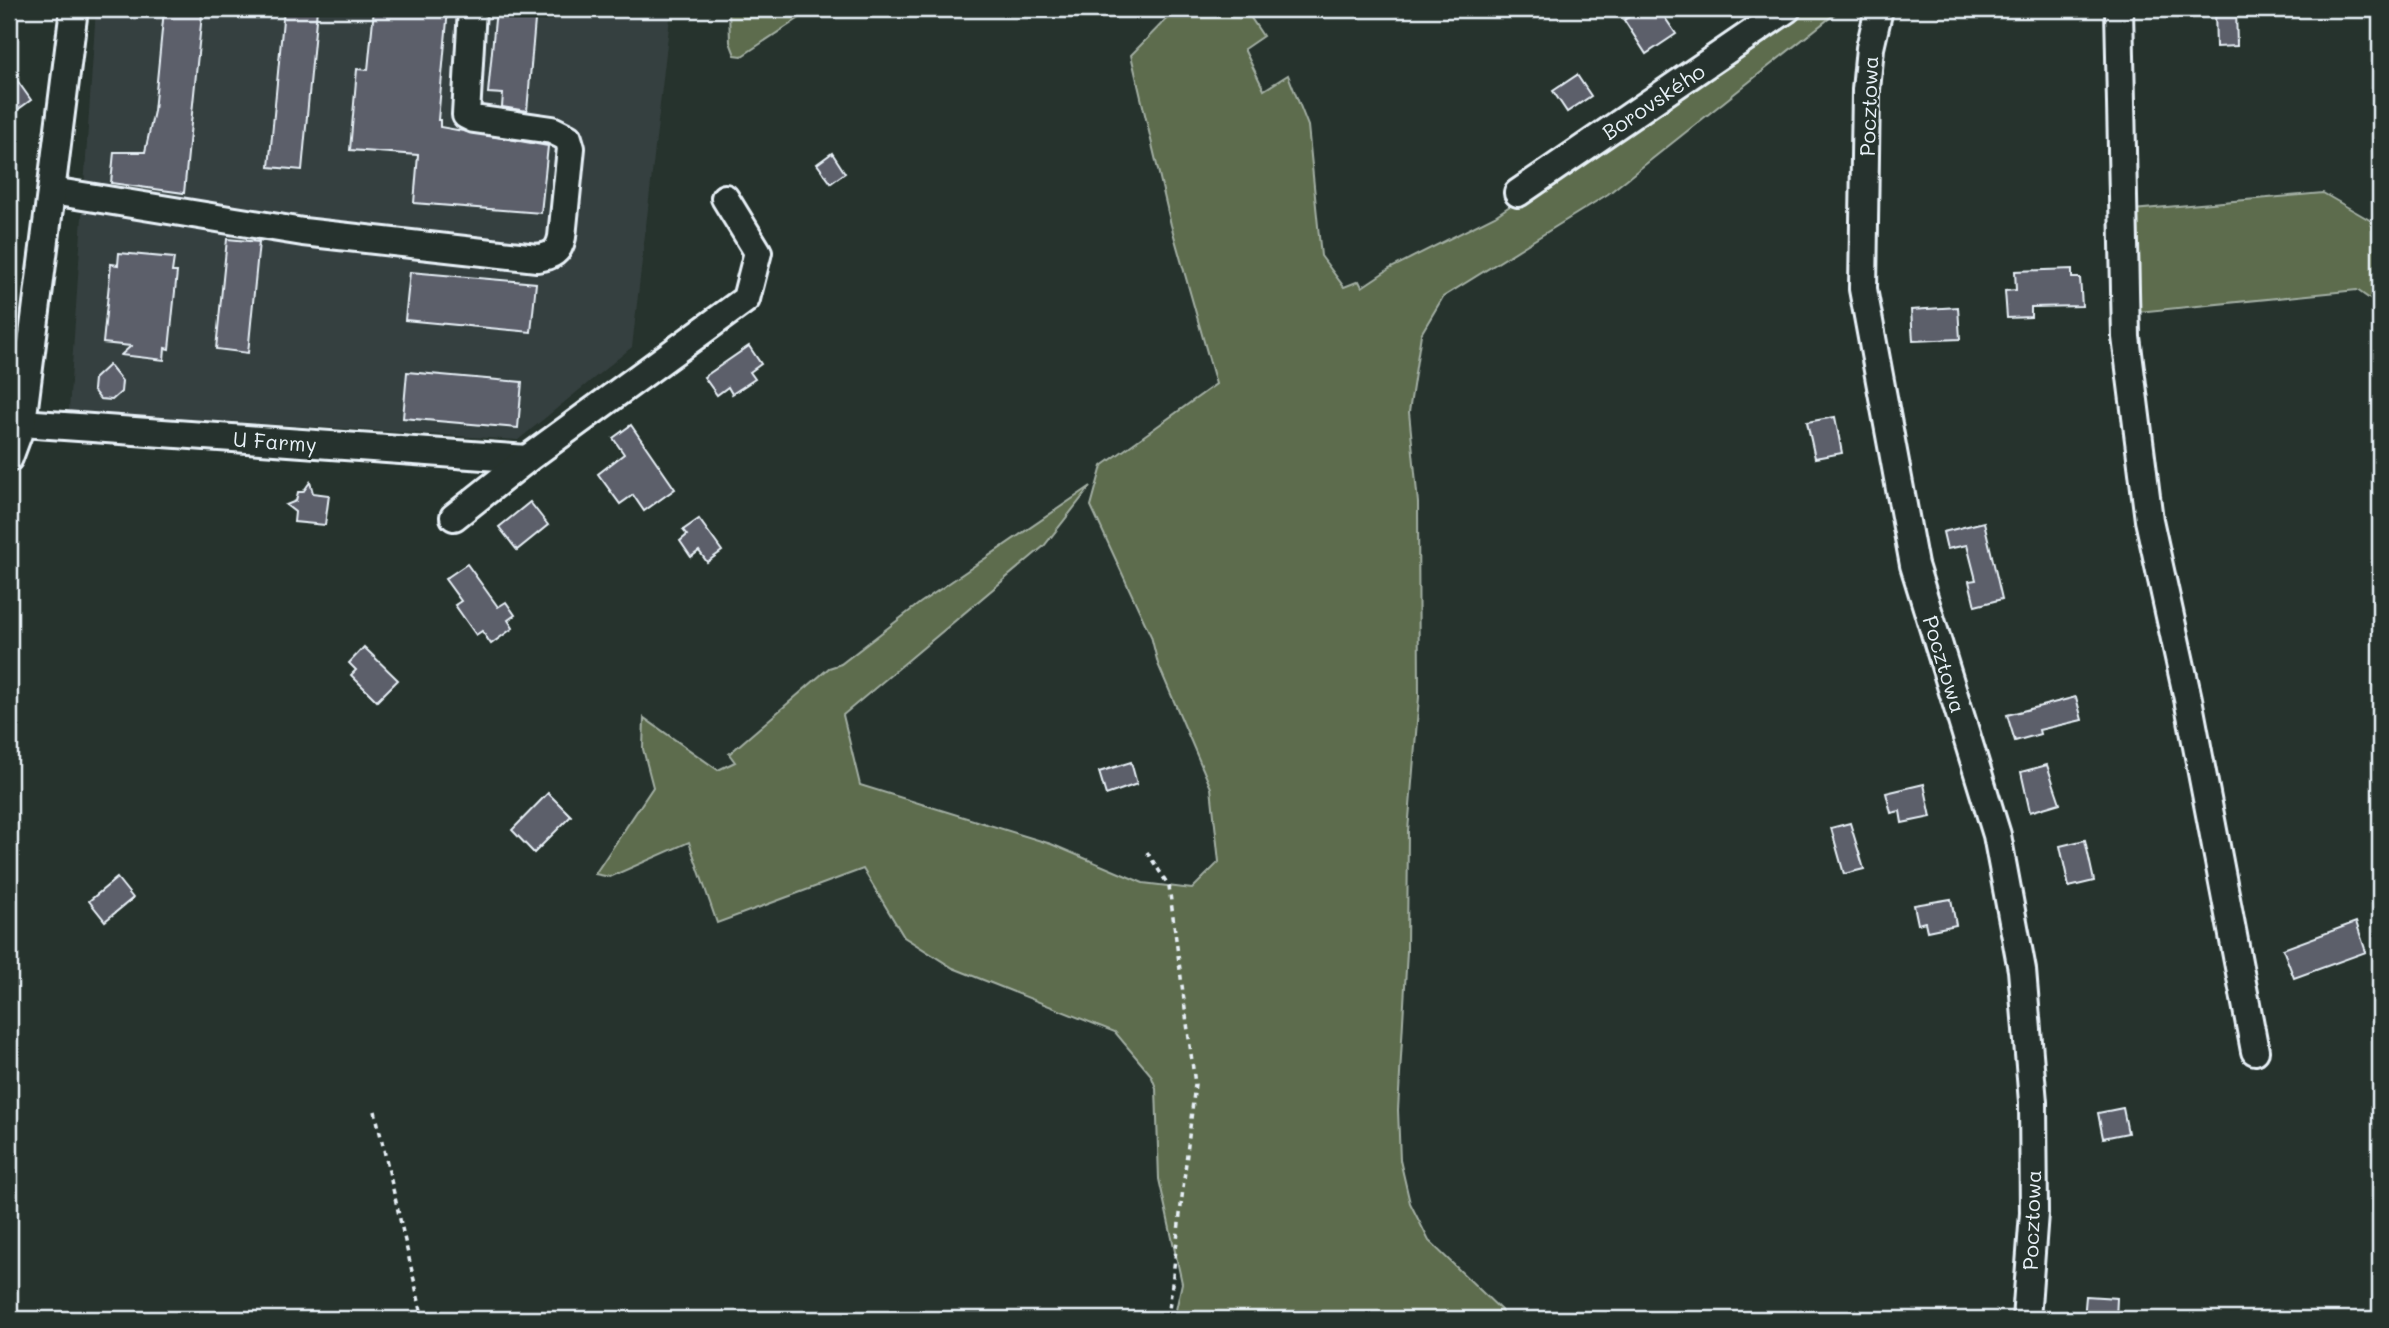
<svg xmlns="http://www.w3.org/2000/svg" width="2389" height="1328" font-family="Mali,sans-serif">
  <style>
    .built { fill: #364040 }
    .green { fill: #5d6c4e; stroke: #a2aea3; stroke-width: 2 }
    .building { fill: #5c5e6b; stroke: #e8f1f8; stroke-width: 2 }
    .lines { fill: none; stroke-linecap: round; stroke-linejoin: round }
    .minor-casing { stroke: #e8f1f8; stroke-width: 32 }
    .path { stroke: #e8f1f8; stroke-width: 3.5; stroke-dasharray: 5 5; stroke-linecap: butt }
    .minor { stroke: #26332d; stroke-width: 26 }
    .labels { text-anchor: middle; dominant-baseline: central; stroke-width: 5; stroke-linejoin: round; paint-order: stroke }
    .street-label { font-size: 21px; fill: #e8f1f8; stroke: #26332d }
  </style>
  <rect width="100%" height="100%" fill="#26332d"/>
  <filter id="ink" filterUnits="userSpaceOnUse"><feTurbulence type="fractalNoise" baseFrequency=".0143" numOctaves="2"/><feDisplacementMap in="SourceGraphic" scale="14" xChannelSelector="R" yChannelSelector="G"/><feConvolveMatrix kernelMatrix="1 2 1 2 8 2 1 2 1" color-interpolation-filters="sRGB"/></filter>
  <g filter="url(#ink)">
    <path class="built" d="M96,9H671L632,347L518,440L69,411Z"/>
    <g class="green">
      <path d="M729,9H813L742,56L735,55L730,42Z"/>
      <path d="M1176,9H1245L1263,36L1244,49L1264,90L1288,75L1308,126L1321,256L1344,287L1359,281L1362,287L1389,269L1495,216L1803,9H1841L1608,194L1443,297L1421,334L1409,412L1418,503L1419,697L1408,831L1407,951L1398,1110L1400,1160L1410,1203L1429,1241L1501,1310L1504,1319H1174L1182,1283L1159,1179L1156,1088L1151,1075L1115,1032L953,968L904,937L863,869L717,923L689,842L610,877L595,874L653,787L643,749L644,718L718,770L735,762L729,754L829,668L841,664L920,603L1091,486L1044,546L843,715L860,785L1051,844L1143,883L1192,889L1219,862L1211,788L1158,664L1151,636L1091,506L1102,466L1216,384L1171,225L1131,55Z"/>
      <path d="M2323,193L2380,226V306L2357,290L2138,312L2133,210Z"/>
    </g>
    <g class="building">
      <path d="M284,9H317L302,170L269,167Z"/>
      <path d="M374,9H448L438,120H440V127L548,146L541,213L414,203L418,155L350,150L357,69L368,70Z"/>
      <path d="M496,9H536L527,111L502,107L503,94L488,93Z"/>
      <path d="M1642,9H1659L1676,34L1646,54L1624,20Z"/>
      <path d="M2215,9H2236L2237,46L2216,47Z"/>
      <path d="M164,10L202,14L184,193L111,183L114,152H145L154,111Z"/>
      <path d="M9,69L31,100L9,116Z"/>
      <path d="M1577,75L1591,96L1567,112L1553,91Z"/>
      <path d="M832,153L845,173L831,183L817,164Z"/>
      <path d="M227,239L259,242L248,353L216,349Z"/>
      <path d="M119,253L174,258L172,272H177L169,349L165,348L164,360L121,355L131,346L103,343L111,264L118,265Z"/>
      <path d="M2072,269V278H2080L2082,306L2031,307V317L2007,318L2005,291L2016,290L2015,271Z"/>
      <path d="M410,272L536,283L531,332L405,320Z"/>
      <path d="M1958,307L1960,339L1913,341L1911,310Z"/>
      <path d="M749,346L761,364L750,372L755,379L732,394L728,387L717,395L704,377Z"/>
      <path d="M109,365L122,381L121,392L112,400L100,399L93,390L94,379Z"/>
      <path d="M407,372L522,382L518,428L403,418Z"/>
      <path d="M1835,417L1842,453L1815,458L1807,422Z"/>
      <path d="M631,425L675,489L644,511L633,495L620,504L598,474L624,454L613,438Z"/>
      <path d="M310,482L313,493L329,495L325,525L294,522L295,512L286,505L296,501L298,492H303Z"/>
      <path d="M530,502L548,525L517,550L499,527Z"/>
      <path d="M699,519L722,551L707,562L699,551L691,557L680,541L687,535L683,530Z"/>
      <path d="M1984,522L2002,599L1975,606L1969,581L1976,580L1967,545L1947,549L1943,532Z"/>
      <path d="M467,564L498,607L506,602L515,615L508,620L513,628L491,644L482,631L476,635L455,605L461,601L445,579Z"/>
      <path d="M364,647L398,680L377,701L351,675L356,670L349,663Z"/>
      <path d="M2076,697L2082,720L2039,730L2040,734L2015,741L2007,715Z"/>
      <path d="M1131,762L1137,784L1106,795L1099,772Z"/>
      <path d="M2047,765L2060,803L2030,812L2021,772Z"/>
      <path d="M1924,784L1931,817L1902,823L1900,811L1891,813L1886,793Z"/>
      <path d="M548,793L571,816L534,853L512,830Z"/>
      <path d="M1850,823L1864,869L1844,874L1831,828Z"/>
      <path d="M2085,840L2094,881L2069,887L2060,846Z"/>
      <path d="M117,878L133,898L105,921L89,901Z"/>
      <path d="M1951,899L1956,925L1927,931L1925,922L1918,924L1914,905Z"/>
      <path d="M2356,922L2366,952L2294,978L2283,949Z"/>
      <path d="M2123,1108L2128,1133L2103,1138L2098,1113Z"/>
      <path d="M2086,1296L2117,1298L2116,1319H2084Z"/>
    </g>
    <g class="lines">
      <g class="minor-casing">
        <g id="minor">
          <path d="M1879,9L1870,48L1866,90L1863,289L1914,565L1997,835L2022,970L2033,1102L2034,1213L2026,1319"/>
          <path d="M2119,9L2126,337L2149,520L2188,699L2255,1051"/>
          <path d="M52,191L303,232L537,258C552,256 559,252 562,237L571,148L568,138L552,130L474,119L466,115L472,9"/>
          <path d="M1518,193L1787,9"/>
          <path d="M22,423L527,459"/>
          <path d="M9,458L22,423L74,9"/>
          <path d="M454,517L527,459L746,299L758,252L725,198"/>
        </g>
      </g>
      <g class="path">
        <path d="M1147,852L1169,886L1195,1084L1168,1319"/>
        <path d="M375,1111L423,1319"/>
      </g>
      <use href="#minor" class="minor"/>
    </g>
  </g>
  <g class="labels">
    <g class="street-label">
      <text transform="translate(1653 101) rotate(-34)">Borovského</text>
      <text transform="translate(1868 106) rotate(-88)">Pocztowa</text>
      <text transform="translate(275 441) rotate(4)">U Farmy</text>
      <text transform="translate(1945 664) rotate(73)">Pocztowa</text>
      <text transform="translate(2031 1220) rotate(-88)">Pocztowa</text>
    </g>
  </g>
  <rect width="2389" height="1328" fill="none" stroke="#26332d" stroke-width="35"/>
  <rect x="18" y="18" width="2354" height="1293" fill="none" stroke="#e8f1f8" stroke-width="2.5" filter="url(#ink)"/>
</svg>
